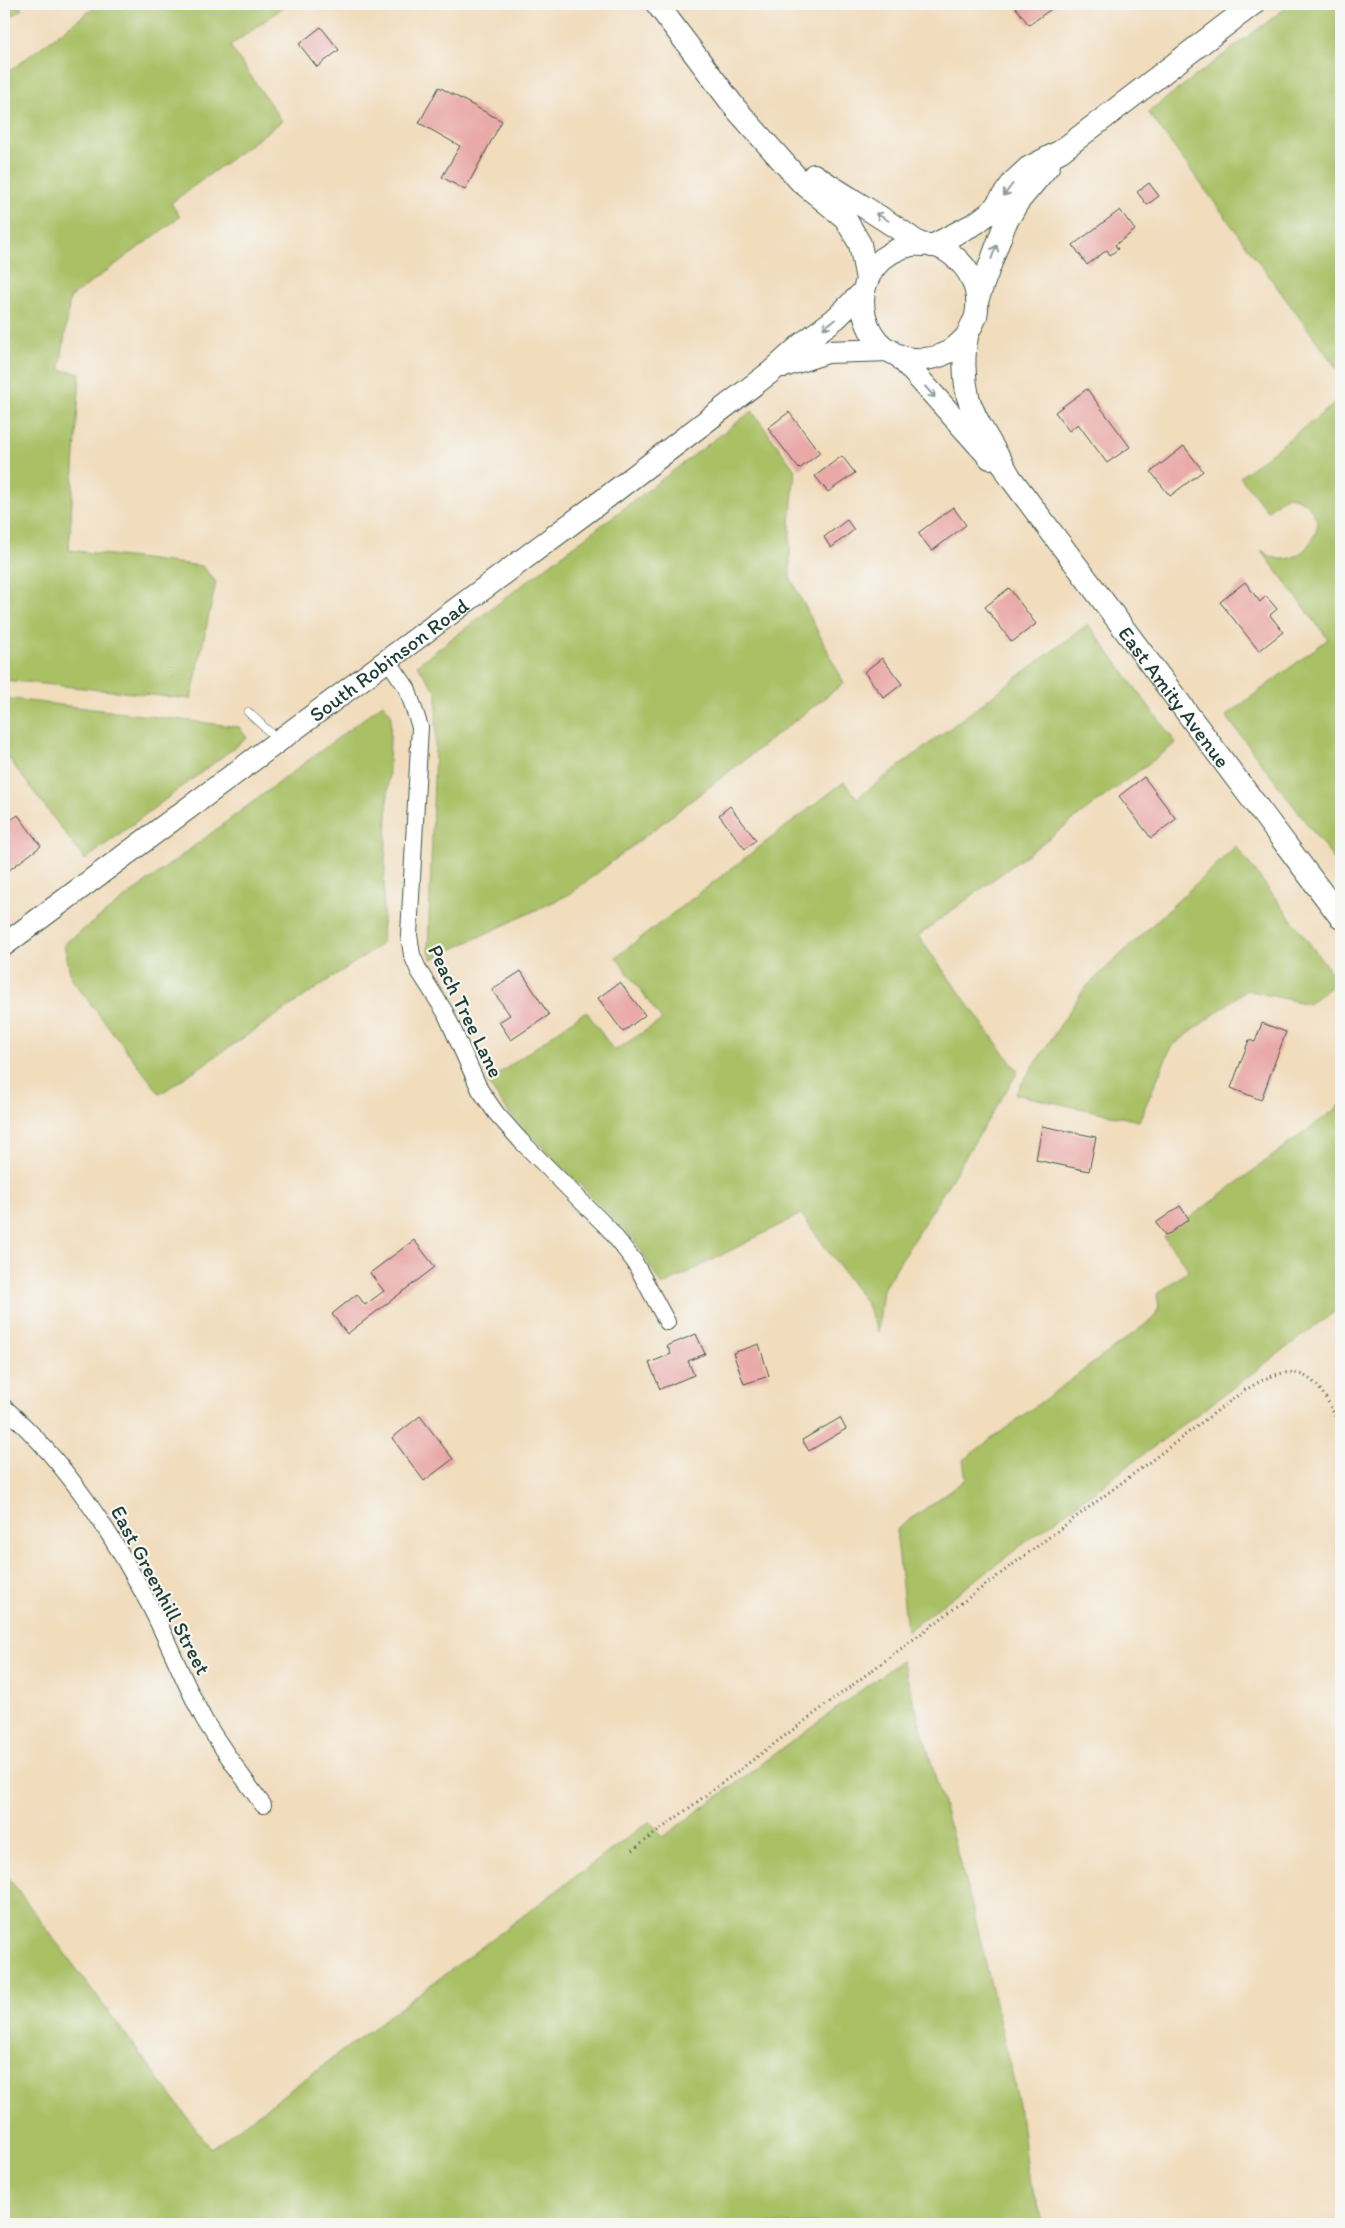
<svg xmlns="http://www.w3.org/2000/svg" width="1345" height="2228" font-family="Itim,sans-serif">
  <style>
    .green { fill: #a9c065; stroke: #647e4c }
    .building { fill: #e9a9a7 }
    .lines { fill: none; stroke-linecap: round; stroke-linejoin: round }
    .lane-casing { stroke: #3e5548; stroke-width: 9 }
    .street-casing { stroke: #3e5548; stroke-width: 18 }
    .secondary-casing { stroke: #3e5548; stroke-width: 24 }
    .path { stroke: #3e5548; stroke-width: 3; stroke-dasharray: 1 4; stroke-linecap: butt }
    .lane { stroke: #fff; stroke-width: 8 }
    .street { stroke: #fff; stroke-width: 16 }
    .secondary { stroke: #fff; stroke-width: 22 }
    .oneway { stroke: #8f9e9a }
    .labels { text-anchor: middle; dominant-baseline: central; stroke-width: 4.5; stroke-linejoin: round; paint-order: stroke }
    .street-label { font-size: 21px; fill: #1f3d34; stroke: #f6f6f2 }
  </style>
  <rect width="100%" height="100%" fill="#f6f6f2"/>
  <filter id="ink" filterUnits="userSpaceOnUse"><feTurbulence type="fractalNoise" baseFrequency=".02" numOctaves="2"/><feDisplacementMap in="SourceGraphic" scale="10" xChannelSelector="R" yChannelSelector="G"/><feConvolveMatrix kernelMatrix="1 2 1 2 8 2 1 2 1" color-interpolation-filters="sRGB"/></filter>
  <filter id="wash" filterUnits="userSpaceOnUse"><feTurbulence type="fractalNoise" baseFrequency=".0096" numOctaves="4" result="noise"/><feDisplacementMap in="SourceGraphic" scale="20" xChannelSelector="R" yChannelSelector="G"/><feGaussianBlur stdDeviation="1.12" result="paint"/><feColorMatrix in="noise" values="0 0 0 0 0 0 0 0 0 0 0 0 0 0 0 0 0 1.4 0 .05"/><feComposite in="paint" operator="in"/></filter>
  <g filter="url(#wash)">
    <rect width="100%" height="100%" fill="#f1dcbc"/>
    <g class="green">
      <path d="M4,4H18L22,9L4,22Z"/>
      <path d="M99,4H288L230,46L282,121L171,203L180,217L70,298L60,370L80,373L69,550L202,566L216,582L191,699L4,680V75Z"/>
      <path d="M1291,4H1341V374L1148,112Z"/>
      <path d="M1341,399V869L1226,716L1328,639L1261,550C1265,552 1270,557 1275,558C1299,564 1315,542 1318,522C1310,506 1305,498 1286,496L1267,511L1240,477Z"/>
      <path d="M752,411L795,470L790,524V577L844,683L570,894L432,959L428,949L437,693L417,665Z"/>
      <path d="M1088,624L1176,743L918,936L1018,1072L883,1289L878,1332L866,1303L801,1214L662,1286L635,1241L509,1113L487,1082L586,1011L614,1051L662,1020L616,957L844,782L857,798Z"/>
      <path d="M4,698L239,727L247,738L85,860L7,756L4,758Z"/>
      <path d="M383,704L391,714L382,944L160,1094L71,978L64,944Z"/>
      <path d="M1236,846L1338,981L1308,1004L1246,990L1171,1047L1139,1121L1015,1094L1084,989Z"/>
      <path d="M1341,1105V1307L907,1631L896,1530L966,1479L963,1460L1154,1318L1159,1307L1157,1294L1189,1270L1164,1237Z"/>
      <path d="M902,1660L973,1909L1019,2104L1027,2171L1044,2224H4V1872L211,2149L650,1821L663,1837Z"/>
    </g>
    <g id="blocks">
      <g class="building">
        <path d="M1013,4H1058L1029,25Z"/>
        <path d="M321,27L339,50L317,67L299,44Z"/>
        <path d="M439,87L502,121L465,190L442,177L460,146L419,123Z"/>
        <path d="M1149,183L1159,196L1147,205L1137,192Z"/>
        <path d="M1120,210L1135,230L1115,245L1118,249L1110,255L1107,250L1087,265L1073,245Z"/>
        <path d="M1087,389L1130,447L1107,463L1078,424L1069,431L1055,412Z"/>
        <path d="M789,412L820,453L799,469L768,428Z"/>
        <path d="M1184,446L1203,471L1170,496L1151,472Z"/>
        <path d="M842,456L855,473L828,492L815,476Z"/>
        <path d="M953,507L966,525L932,551L918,533Z"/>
        <path d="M847,520L854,530L831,548L824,537Z"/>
        <path d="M1245,582L1260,602L1266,596L1277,609L1270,615L1283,632L1259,651L1220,602Z"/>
        <path d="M1009,588L1036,624L1012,642L985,607Z"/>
        <path d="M882,658L902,684L884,698L864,672Z"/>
        <path d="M1144,777L1176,819L1151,838L1119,796Z"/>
        <path d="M730,806L756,840L745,849L719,815Z"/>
        <path d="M18,815L41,846L4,874V825Z"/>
        <path d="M521,971L549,1015L511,1040L499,1022L510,1015L492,990Z"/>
        <path d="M620,982L645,1015L623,1032L598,998Z"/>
        <path d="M1262,1023L1286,1032L1261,1100L1231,1088L1249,1040L1255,1042Z"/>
        <path d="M1042,1126L1096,1137L1089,1171L1036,1160Z"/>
        <path d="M1180,1206L1189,1219L1166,1236L1156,1223Z"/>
        <path d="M414,1240L435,1267L347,1334L332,1314L357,1294L365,1305L384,1291L370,1273Z"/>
        <path d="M696,1334L705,1354L688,1361L694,1375L660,1389L649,1363L671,1354L667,1346Z"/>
        <path d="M759,1344L769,1376L744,1384L733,1353Z"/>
        <path d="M420,1416L453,1459L424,1481L392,1438Z"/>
        <path d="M840,1418L846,1429L809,1451L802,1440Z"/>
      </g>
    </g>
  </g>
  <g filter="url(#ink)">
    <use href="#blocks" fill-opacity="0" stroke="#3e5548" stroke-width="1"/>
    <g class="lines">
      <g class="lane-casing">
        <path id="lane" d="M248,712L277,739"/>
      </g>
      <g class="street-casing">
        <g id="street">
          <path d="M387,659L407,688L420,727L409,935L412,955L419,971L445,1012L480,1090L496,1113L521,1141L609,1229L634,1261L667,1322"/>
          <path d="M4,1407C67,1463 112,1533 151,1608C170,1645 185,1685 205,1721C223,1750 243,1778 263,1805"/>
        </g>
      </g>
      <g class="secondary-casing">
        <g id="secondary">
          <path d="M657,4L736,109L800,181L845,218L860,244L867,279"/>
          <path d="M814,175C849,199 887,219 921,245"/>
          <path d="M932,246L976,223L992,211L1014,181L1028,168L1061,151L1253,4"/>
          <path d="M978,298L1005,224L1018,202L1049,165"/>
          <path id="s1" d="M967,336C963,340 958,345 953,349C945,355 935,358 925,359C859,365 838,272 901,248C917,242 937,243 951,254C971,269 981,291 976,316C974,323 968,330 967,337C963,355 964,379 968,397C976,424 997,452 1010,477L1341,918"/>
          <path d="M898,355L990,458"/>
          <path d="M784,366L827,352L890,350"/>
          <path id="s2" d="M4,945L607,497L772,371L803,343L835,319L864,291"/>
        </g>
      </g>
      <path class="path" d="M633,1850L1245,1390C1253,1386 1261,1380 1270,1377C1312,1359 1328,1399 1341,1430"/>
      <use href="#lane" class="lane"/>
      <use href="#street" class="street"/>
      <use href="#secondary" class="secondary"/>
    </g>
    <defs><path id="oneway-shaft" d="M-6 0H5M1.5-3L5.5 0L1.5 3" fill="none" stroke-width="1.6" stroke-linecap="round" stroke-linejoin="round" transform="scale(1.25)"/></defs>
    <g class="oneway">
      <use href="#oneway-shaft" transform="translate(1008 190) rotate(127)"/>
      <use href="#oneway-shaft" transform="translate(882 217) rotate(-150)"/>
      <use href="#oneway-shaft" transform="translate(994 252) rotate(-69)"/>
      <use href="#oneway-shaft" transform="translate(829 324) rotate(143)"/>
      <use href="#oneway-shaft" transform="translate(930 392) rotate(48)"/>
    </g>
  </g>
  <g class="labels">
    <g class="street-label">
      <text stroke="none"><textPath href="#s2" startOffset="479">South Robinson Road</textPath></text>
      <text stroke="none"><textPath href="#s1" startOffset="786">East Amity Avenue</textPath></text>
      <text transform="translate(466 1011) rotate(64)">Peach Tree Lane</text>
      <text transform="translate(161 1590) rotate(62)">East Greenhill Street</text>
    </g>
  </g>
  <rect width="1345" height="2228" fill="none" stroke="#f6f6f2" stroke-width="20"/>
</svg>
